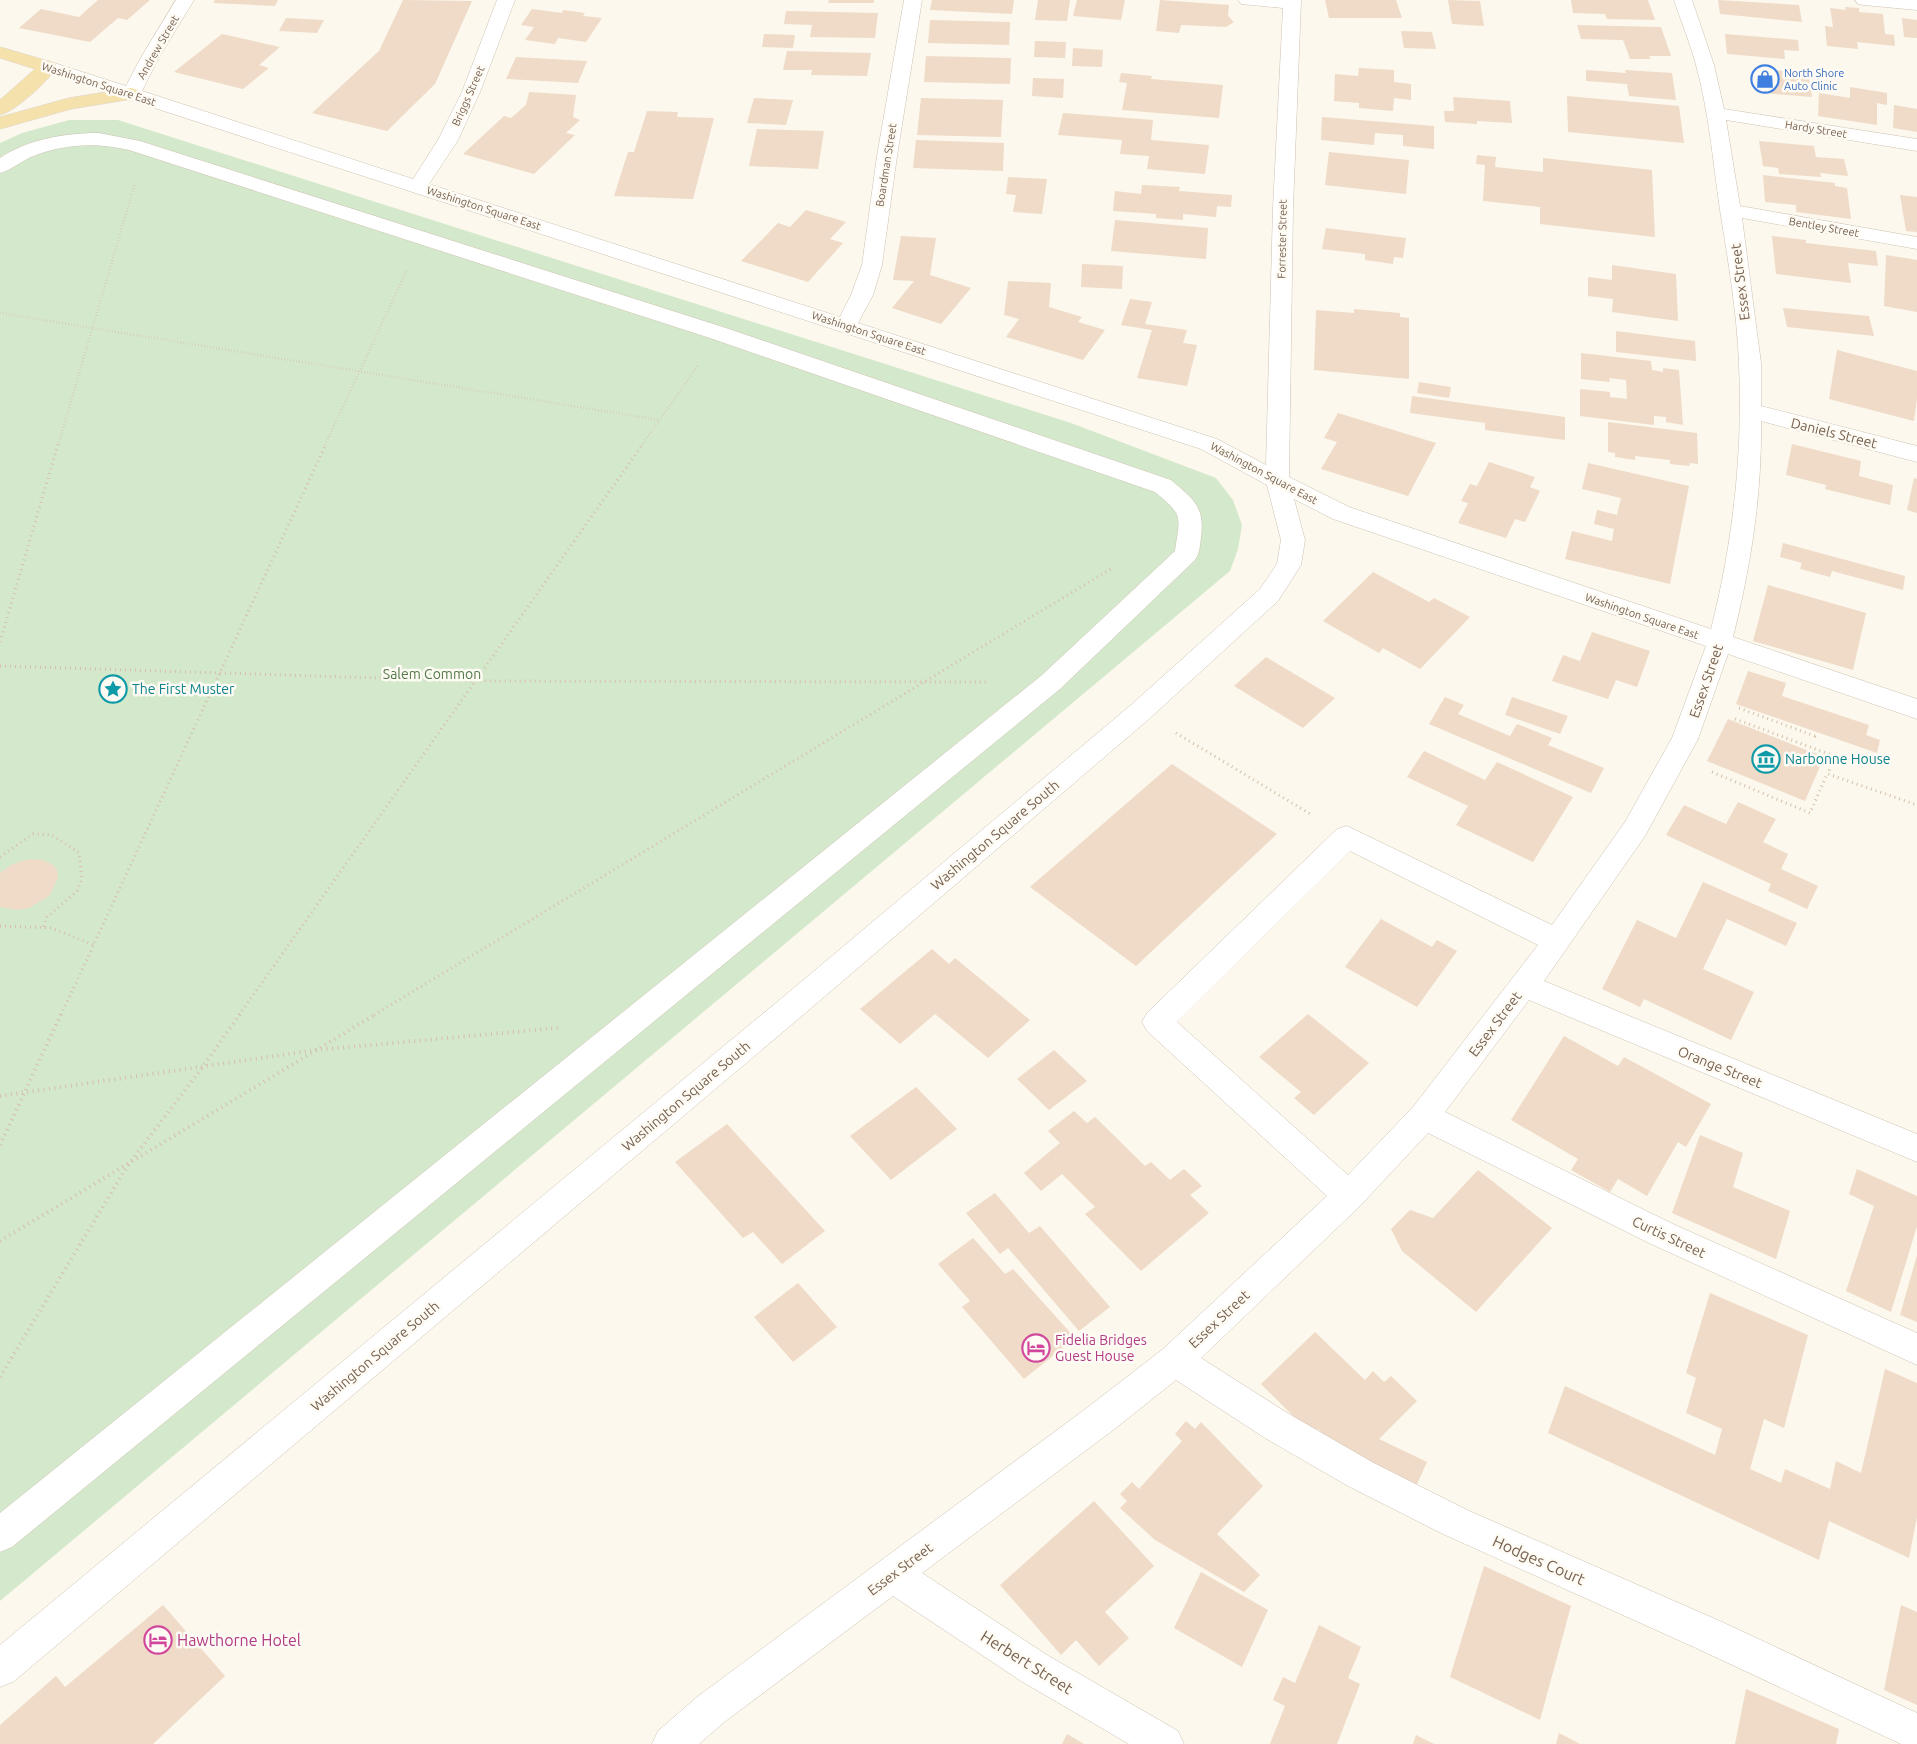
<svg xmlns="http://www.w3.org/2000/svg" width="1917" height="1744" font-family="Ubuntu,sans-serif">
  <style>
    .green { fill: #d4e9cc }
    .building { fill: #efdbc7 }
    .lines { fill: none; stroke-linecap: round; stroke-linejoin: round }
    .minor-casing { stroke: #cec1b2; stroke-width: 1 }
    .major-casing { stroke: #dcd6d2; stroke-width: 1 }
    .path-far2 { stroke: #d5bfa9; stroke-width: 2.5; stroke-dasharray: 0.5 2.5; stroke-linecap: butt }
    .path-far1 { stroke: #d5bfa9; stroke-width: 3; stroke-dasharray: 1 4; stroke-linecap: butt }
    .path { stroke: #d5bfa9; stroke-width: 4; stroke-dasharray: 1 4.5; stroke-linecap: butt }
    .minor { fill: #fff; fill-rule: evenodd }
    .major { fill: #f4e1ab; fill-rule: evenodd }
    .labels { text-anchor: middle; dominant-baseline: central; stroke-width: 5; stroke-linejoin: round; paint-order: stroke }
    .far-street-label { font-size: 11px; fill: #776250; stroke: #fefbf4 }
    .far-shop-label { font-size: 11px; fill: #366cbe; stroke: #fefbf4; text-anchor: start }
    .street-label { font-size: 14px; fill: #776250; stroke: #fefbf4 }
    .park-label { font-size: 14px; fill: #537b49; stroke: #fefbf4 }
    .culture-label { font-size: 14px; fill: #0d838f; stroke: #fefbf4; text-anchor: start }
    .hotel-label { font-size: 14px; fill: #b23c85; stroke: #fefbf4; text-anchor: start }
    .near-street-label { font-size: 16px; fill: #776250; stroke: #fefbf4 }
    .near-hotel-label { font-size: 16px; fill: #b23c85; stroke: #fefbf4; text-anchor: start }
  </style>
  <rect width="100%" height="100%" fill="#fcf8ed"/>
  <path class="green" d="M69,120H118L1071,423L1216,478L1233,500L1242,525L1238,549L1230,571L0,1601V143L22,133Z"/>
  <g class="building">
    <path d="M98,0H150L127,20L118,18L90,42L19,28L41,9L79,17Z"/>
    <path d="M215,0H278L275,6L213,3Z"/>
    <path d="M403,0L472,1L435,84L387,131L312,113L379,51Z"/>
    <path d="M829,0H874V3H828Z"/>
    <path d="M932,0H1014L1012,14L930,10Z"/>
    <path d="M1038,0H1070L1067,21L1035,20Z"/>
    <path d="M1077,0H1125L1121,20L1073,16Z"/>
    <path d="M1160,0L1229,5L1228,16L1234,22L1226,27L1181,25L1179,33L1156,31Z"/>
    <path d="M1325,0H1396L1402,18H1329Z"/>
    <path d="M1448,0L1480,1L1484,26L1452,24Z"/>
    <path d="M1571,0H1648L1655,20L1607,19L1605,14L1573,13Z"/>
    <path d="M1718,0L1799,5L1802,22L1720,14Z"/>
    <path d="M1845,7L1859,8V12L1883,14L1885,34L1894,35L1895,46L1857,42L1858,49L1827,46L1825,26L1833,27L1830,8L1846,10Z"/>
    <path d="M532,9L562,13L563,10L585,13L583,16L602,18L586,42L558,38L555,44L525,40L534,27L521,25Z"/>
    <path d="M786,11L878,13L875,38L810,37L812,25L784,24Z"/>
    <path d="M286,18L324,20L317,33L279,31Z"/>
    <path d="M1902,18L1917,20V38L1904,37Z"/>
    <path d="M930,20L1010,22L1009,45L928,43Z"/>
    <path d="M1577,25L1661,27L1671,56H1649L1651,59H1630L1623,40L1581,39Z"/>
    <path d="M1401,31L1432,32L1436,49L1404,48Z"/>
    <path d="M222,34L280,47L259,65L269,68L243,89L174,72Z"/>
    <path d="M764,34L795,35L793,48L762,47Z"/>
    <path d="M1725,34L1798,40L1799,51L1784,50L1785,59L1727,54Z"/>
    <path d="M1035,41L1066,42L1065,58L1034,57Z"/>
    <path d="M1073,48L1103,50L1102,67L1072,66Z"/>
    <path d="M787,51L871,53L867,76L811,75L812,70H783Z"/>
    <path d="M926,56L1011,58L1010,84L924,82Z"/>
    <path d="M516,57L587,61L578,83L506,79Z"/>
    <path d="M1359,68L1394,70V82L1411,84V100L1394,98L1393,111L1359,108V103L1334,101L1335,74L1358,76Z"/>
    <path d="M1759,69L1808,73L1812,97L1763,93Z"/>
    <path d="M1586,70L1626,73L1625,70L1672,73L1676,100L1629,96L1627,84L1586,81Z"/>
    <path d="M1121,73L1152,76L1151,79L1223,85L1219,118L1122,110L1127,83L1119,82Z"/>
    <path d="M1033,78L1064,79L1063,98L1032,96Z"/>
    <path d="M1850,87L1887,93V105L1877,103V125L1818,116L1819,93L1850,98Z"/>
    <path d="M529,92L576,95L573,117L580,120L566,133L575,135L534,174L463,154L504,116L511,118L526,105Z"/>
    <path d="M1567,96L1679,106L1684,143L1568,132Z"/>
    <path d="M1453,97L1510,101L1512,123L1477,121V124L1445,122L1444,111H1454Z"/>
    <path d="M754,98L793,100L786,125L747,123Z"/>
    <path d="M921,98L1003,100L1001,137L917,135Z"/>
    <path d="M1894,105L1917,109V132L1893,128Z"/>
    <path d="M647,111L678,112L677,117L714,118L693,199L614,196L628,152H634Z"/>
    <path d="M1063,113L1153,120L1151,140L1209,145L1205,174L1147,169L1149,156L1120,154L1122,140L1058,135Z"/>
    <path d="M1322,117L1434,126V149L1403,146V135L1375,133L1374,145L1321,140Z"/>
    <path d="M757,129L824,131L818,169L749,166Z"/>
    <path d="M916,140L1004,143L1003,171L913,168Z"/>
    <path d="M1759,141L1814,146L1816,157L1844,159L1848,176L1820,173L1821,177L1779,174L1778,168L1763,166Z"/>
    <path d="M1329,152L1409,160L1406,194L1325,185Z"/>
    <path d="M1477,155L1496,157L1495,167L1543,172V158L1652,170L1655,237L1540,224V207L1483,201L1485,165L1476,164Z"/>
    <path d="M1763,175L1835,183V186L1847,188L1851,219L1796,212V205L1765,202Z"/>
    <path d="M1008,177L1047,179L1042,214L1013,212L1016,195L1006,194Z"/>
    <path d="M1142,185L1180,187L1179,191L1232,195L1231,207L1217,206L1216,217L1183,214V220L1156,218V214L1113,211L1115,191L1141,194Z"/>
    <path d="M1900,195L1917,197V232L1906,231Z"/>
    <path d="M806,210L846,222L830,239L843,243L808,282L741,261L778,223L790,227Z"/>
    <path d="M1115,220L1208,228L1206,259L1111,251Z"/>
    <path d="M1326,228L1406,238L1403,258L1394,257L1393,264L1365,260V254L1322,249Z"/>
    <path d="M901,236L936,238L930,275L971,288L941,324L892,308L914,281L893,280Z"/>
    <path d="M1772,236L1806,240V243L1876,251L1878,266L1848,263L1851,283L1776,274Z"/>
    <path d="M1886,255L1917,260V312L1884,306Z"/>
    <path d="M1082,264L1123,266L1122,289L1081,287Z"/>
    <path d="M1612,265L1676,274L1678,321L1612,312L1613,299L1588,296V277L1612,280Z"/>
    <path d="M1008,281L1051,283L1049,307L1082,317L1078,322L1105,330L1083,360L1006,337L1019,319L1004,315Z"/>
    <path d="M1130,299L1152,302L1145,324L1187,330L1183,343L1197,345L1187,386L1137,378L1152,330L1121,325Z"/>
    <path d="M1783,308L1869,316L1874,336L1787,327Z"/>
    <path d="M1354,309L1400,313V317L1409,318V379L1314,370L1316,310L1354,313Z"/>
    <path d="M1616,331L1695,341L1696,361L1616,352Z"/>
    <path d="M1837,350L1917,371V398L1914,421L1829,399Z"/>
    <path d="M1581,353L1651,361L1652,370L1663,372V368L1679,370L1683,425L1666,422V417L1654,416V425L1580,416V389L1610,392V397L1627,399L1626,380L1609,378L1610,382L1581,379Z"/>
    <path d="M1419,382L1451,387L1449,398L1417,393Z"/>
    <path d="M1412,396L1565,417V440L1485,430V423L1410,413Z"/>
    <path d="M1338,413L1436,443L1408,496L1321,469L1337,442L1324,438Z"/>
    <path d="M1608,422L1697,433L1698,464L1689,463L1690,466L1670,464V460L1635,456V460L1615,457V453L1608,452Z"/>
    <path d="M1792,444L1861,461L1859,476L1893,485L1890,505L1825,489L1826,485L1786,475Z"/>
    <path d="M1489,462L1535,477L1530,487L1540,491L1525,522L1515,519L1506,538L1458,523L1468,503L1461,501L1470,484L1477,486Z"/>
    <path d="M1588,463L1689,486L1670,584L1565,559L1572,531L1612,541L1614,529L1594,524L1597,510L1617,515L1621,498L1582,489Z"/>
    <path d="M1914,478L1917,479V513L1907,510Z"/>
    <path d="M1783,543L1905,576L1903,590L1832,571L1830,577L1800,569L1802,563L1780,557Z"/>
    <path d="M1373,572L1429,602L1434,598L1470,617L1420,669L1383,648L1379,653L1323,621Z"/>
    <path d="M1768,585L1866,613L1853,670L1753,641Z"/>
    <path d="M1592,632L1650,651L1637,687L1616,680L1608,699L1552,681L1563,655L1580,661Z"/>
    <path d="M1266,657L1335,698L1303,728L1234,686Z"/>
    <path d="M1748,671L1786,683L1782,696L1869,725L1866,735L1880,740L1877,753L1736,704Z"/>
    <path d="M1445,697L1464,705L1458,714L1510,736L1517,724L1552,738L1548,745L1604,768L1591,793L1429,724Z"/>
    <path d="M1512,697L1568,716L1560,734L1505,715Z"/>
    <path d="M1728,719L1824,757L1805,801L1707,761Z"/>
    <path d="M1424,751L1485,780L1497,762L1573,797L1533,862L1456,825L1468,806L1407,777Z"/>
    <path d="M1172,764L1277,834L1136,966L1030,887Z"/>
    <path d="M1738,802L1776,819L1763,842L1788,854L1781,869L1818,886L1807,909L1768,891L1771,884L1666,835L1684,805L1726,824Z"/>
    <path d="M32,859L43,860L52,864L57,870L58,878L49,896L29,908L18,910L0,907V873L11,865L21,861Z"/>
    <path d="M1703,882L1797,923L1786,946L1727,919L1703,969L1754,992L1731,1040L1644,999L1640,1007L1602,989L1637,920L1676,938Z"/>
    <path d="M1381,919L1432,947L1437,940L1457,951L1417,1007L1345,967Z"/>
    <path d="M932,949L949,964L955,958L1030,1020L988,1058L935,1014L900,1044L860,1009Z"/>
    <path d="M1308,1014L1369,1063L1314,1115L1294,1098L1301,1092L1259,1057Z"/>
    <path d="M1564,1036L1618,1066L1624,1057L1711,1104L1686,1147L1678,1142L1647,1196L1618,1179L1610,1192L1571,1170L1578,1159L1511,1120Z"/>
    <path d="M1054,1050L1087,1081L1049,1110L1017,1079Z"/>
    <path d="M916,1087L957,1129L891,1180L850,1136Z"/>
    <path d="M1074,1111L1087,1123L1095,1117L1145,1166L1151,1162L1170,1180L1184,1169L1202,1186L1190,1195L1209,1213L1141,1271L1085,1214L1095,1207L1062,1174L1041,1191L1024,1173L1060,1143L1048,1131Z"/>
    <path d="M727,1124L825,1231L782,1264L753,1232L743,1238L675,1162Z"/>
    <path d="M1700,1135L1743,1153L1733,1187L1790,1211L1776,1259L1672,1213Z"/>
    <path d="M1857,1169L1917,1196V1226L1891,1312L1846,1291L1874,1206L1849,1194Z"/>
    <path d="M1478,1170L1552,1228L1476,1312L1402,1251L1391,1229L1410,1210L1433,1218Z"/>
    <path d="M995,1193L1029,1233L1040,1226L1110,1307L1079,1331L1008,1248L1000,1254L966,1213Z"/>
    <path d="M973,1238L1005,1274L1013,1269L1075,1338L1024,1379L962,1307L970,1301L938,1264Z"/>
    <path d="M1917,1255V1322L1900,1315Z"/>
    <path d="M798,1283L837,1327L793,1362L754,1317Z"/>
    <path d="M1710,1293L1808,1335L1784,1428L1764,1419L1750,1469L1781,1483L1785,1469L1830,1489L1836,1461L1861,1473L1885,1369L1917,1383V1517L1909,1558L1829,1521L1819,1560L1548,1433L1565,1386L1715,1455L1722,1429L1686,1413L1696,1378L1686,1373Z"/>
    <path d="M1315,1332L1365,1380L1373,1371L1384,1382L1391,1376L1417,1401L1379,1439L1427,1462L1414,1491L1353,1464L1318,1429L1312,1435L1261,1384Z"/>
    <path d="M1186,1421L1195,1429L1201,1422L1263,1486L1217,1534L1260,1575L1244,1592L1155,1540L1120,1508L1127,1501L1120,1494L1132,1482L1139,1489L1182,1441L1175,1434Z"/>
    <path d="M1094,1501L1154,1566L1105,1612L1129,1638L1099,1666L1076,1640L1061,1655L1000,1585Z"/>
    <path d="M1484,1566L1571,1606L1540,1720L1450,1677Z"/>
    <path d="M1201,1572L1268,1610L1242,1667L1174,1628Z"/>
    <path d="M163,1605L225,1676L153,1744H0V1725L56,1676L65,1687Z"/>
    <path d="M1901,1605L1917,1612V1705L1884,1690Z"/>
    <path d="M1319,1625L1361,1647L1348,1678L1360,1684L1337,1744H1270L1285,1706L1273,1700L1283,1677L1295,1683Z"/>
    <path d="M1746,1689L1839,1729L1836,1744H1735Z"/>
    <path d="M1559,1733L1580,1744H1556Z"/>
    <path d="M1067,1734L1084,1744H1062Z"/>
    <path d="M1416,1735L1434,1744H1413Z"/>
  </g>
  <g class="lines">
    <g class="minor-casing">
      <g id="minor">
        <path d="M176,0H194L158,59L142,91L413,179L438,140L462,92L497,0H515L480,92L458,140L429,184L840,317L851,295L862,265L877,156L904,0H922L897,156L882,265L873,295L858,323L1217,439L1266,465L1273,208L1283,8L1241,4L1238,0H1301L1293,208L1289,477L1349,507L1711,629C1733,542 1743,454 1739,364C1737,312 1728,260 1720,210C1713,162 1709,112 1696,65C1690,43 1681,21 1674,0H1692L1714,65L1724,109L1917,139V151L1726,120L1740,206L1917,237V249L1742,218L1761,363V406L1917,446V462L1761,421C1762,495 1751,565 1733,637L1917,699V719L1728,654L1698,739L1645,836L1544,981L1917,1134V1162L1529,1000L1445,1112L1673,1224L1917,1333V1365L1651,1244L1428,1133L1360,1206L1201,1358L1289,1414L1372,1462L1467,1510L1722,1622L1917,1713V1744H1901L1696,1648L1443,1534L1348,1486L1265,1438L1176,1380L1112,1431L922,1573L1047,1655L1178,1731L1184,1744H1129L1021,1681L893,1596L723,1723L699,1744H652L658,1731L697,1697L1088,1407L1163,1349L1327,1196L1147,1031L1142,1022L1147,1013L1337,829L1347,826L1552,925L1625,822L1672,738L1706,646L1333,519L1294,499L1305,540L1301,565L1278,601L1149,719L803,1015L13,1682L0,1687V1645L783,997L1131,705L1260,589L1277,564L1281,540L1267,485L1201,449L41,71L39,67L41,63L48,61L126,86L140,59ZM1350,851L1538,945L1413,1107L1348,1175L1177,1022Z"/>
        <path d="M1855,0H1917V10L1864,5L1858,4Z"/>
        <path d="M99,133L140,141L729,329L1171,480C1193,499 1205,506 1201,537C1200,545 1200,553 1195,560L1060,689L12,1547L0,1552V1513L1042,675L1175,551C1180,515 1184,516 1155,492L713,339L129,150C95,142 63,144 31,157C20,162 11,170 0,173V158C28,139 66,133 99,133Z"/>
      </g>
    </g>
    <g class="major-casing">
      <g id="major">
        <path d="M0,47L55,63L57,67C48,81 16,111 0,115V100L35,69L0,58Z"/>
        <path d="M131,88L138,90L140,94L138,98L71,109L0,129V117L69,98Z"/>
      </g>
    </g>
    <g class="path-far2">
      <path d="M0,313L659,420"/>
      <path d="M58,445L135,183"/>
      <path d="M325,445L407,270"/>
      <path d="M642,445L699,364"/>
    </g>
    <g class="path-far1">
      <path d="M0,642L58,444"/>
      <path d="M0,666L474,681L987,682"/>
      <path d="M1739,708L1815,736L1816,732"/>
      <path d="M1735,719L1834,756L1828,774L1917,805"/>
      <path d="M1176,733L1312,815"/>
      <path d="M1712,772L1810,813L1827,774"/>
      <path d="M0,857L33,834L52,835L79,853L82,879L77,891L47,917L43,928"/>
      <path d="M0,926L51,928L94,945"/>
      <path d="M61,1015L326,444"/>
      <path d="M239,1015L643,444"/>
      <path d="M374,1015L1114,567"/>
    </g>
    <g class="path">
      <path d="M0,1096L316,1050L558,1028"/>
      <path d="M0,1145L61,1014"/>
      <path d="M0,1241L376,1014"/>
      <path d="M0,1377L128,1165L202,1068L240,1014"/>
    </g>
    <use href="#minor" class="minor"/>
    <use href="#major" class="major"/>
  </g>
  <defs>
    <g id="shop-ring" transform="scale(1.4375)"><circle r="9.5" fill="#fefbf4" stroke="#3f7fe0" stroke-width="1.5"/><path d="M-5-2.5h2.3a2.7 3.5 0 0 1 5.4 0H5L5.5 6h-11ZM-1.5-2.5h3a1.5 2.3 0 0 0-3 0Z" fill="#3f7fe0"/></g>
    <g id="sight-ring" transform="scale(1.4375)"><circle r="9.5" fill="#fefbf4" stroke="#0f9aa8" stroke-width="1.5"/><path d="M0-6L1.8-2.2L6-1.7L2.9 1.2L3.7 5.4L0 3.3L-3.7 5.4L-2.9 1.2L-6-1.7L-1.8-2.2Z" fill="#0f9aa8"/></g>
    <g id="museum-ring" transform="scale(1.4375)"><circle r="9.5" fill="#fefbf4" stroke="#0f9aa8" stroke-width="1.5"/><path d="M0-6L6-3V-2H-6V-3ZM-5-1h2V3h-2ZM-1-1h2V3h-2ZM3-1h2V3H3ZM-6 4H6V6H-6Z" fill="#0f9aa8"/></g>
    <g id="hotel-ring" transform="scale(1.4375)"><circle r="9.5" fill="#fefbf4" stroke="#d1479c" stroke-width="1.5"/><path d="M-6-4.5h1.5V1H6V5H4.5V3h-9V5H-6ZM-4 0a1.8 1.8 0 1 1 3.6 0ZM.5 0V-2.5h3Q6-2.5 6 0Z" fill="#d1479c"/></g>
  </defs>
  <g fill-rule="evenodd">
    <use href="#shop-ring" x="1765" y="79"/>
    <use href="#sight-ring" x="113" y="689"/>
    <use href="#museum-ring" x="1766" y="759"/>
    <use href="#hotel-ring" x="1036" y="1348"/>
    <use href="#hotel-ring" x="158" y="1640"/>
  </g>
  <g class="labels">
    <g class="far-street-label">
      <text transform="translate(158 47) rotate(-60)">Andrew Street</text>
      <text transform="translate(99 84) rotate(18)">Washington Square East</text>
      <text transform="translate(468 96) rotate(-66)">Briggs Street</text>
      <text transform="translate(1816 129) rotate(9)">Hardy Street</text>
      <text transform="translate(886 165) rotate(-81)">Boardman Street</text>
      <text transform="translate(484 208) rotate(18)">Washington Square East</text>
      <text transform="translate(1824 227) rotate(10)">Bentley Street</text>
      <text transform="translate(1282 239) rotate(-89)">Forrester Street</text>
      <text transform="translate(869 333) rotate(18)">Washington Square East</text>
      <text transform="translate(1264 473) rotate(28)">Washington Square East</text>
      <text transform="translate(1642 616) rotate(19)">Washington Square East</text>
    </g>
    <g class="far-shop-label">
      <text x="1784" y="73">North Shore<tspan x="1784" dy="13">Auto Clinic</tspan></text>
    </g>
    <g class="street-label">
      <text transform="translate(1740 282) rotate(-97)">Essex Street</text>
      <text transform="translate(1834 433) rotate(14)">Daniels Street</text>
      <text transform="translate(1706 681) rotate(-71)">Essex Street</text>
      <text transform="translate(995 835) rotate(-40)">Washington Square South</text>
      <text transform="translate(1495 1024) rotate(-53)">Essex Street</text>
      <text transform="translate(1720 1067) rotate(22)">Orange Street</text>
      <text transform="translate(686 1096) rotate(-40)">Washington Square South</text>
      <text transform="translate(1669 1237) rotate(25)">Curtis Street</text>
      <text transform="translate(1219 1319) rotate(-43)">Essex Street</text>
      <text transform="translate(375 1356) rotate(-40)">Washington Square South</text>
      <text transform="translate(900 1569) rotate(-37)">Essex Street</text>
    </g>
    <g class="park-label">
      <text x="432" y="674">Salem Common</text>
    </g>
    <g class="culture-label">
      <text x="132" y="689">The First Muster</text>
      <text x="1785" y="759">Narbonne House</text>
    </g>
    <g class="hotel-label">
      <text x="1055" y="1340">Fidelia Bridges<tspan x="1055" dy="16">Guest House</tspan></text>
    </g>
    <g class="near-street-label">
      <text transform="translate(1539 1560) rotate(24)">Hodges Court</text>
      <text transform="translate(1027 1662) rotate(32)">Herbert Street</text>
    </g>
    <g class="near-hotel-label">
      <text x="177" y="1640">Hawthorne Hotel</text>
    </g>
  </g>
</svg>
